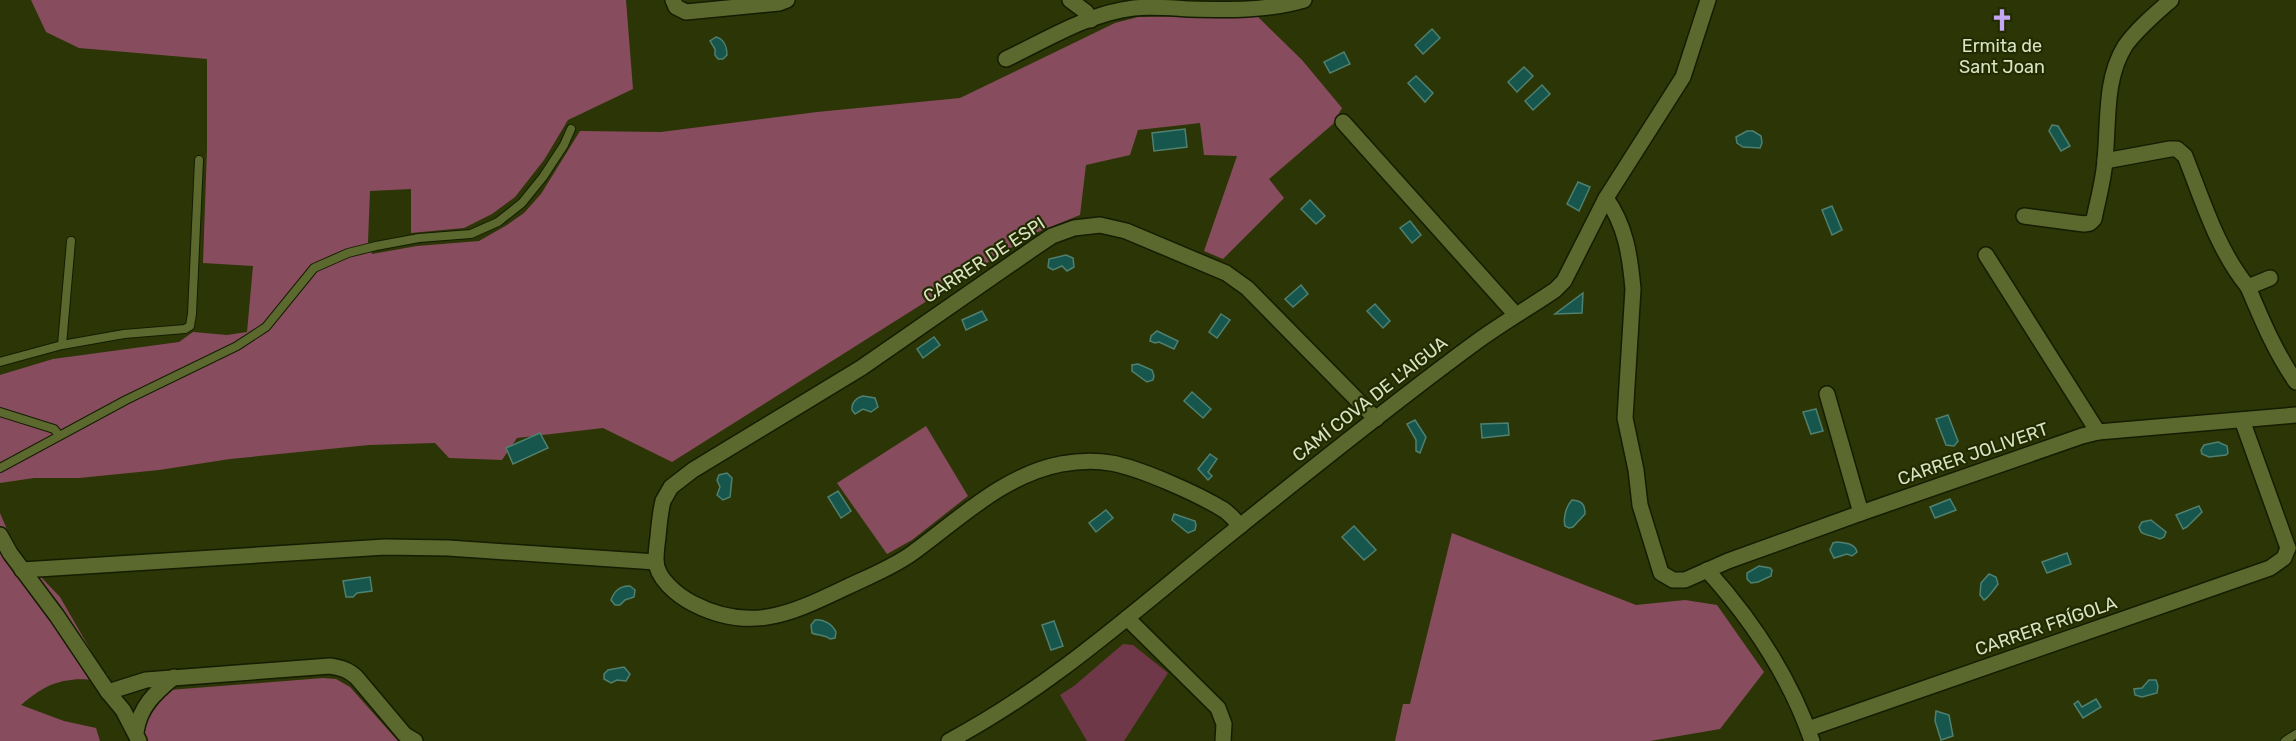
<svg xmlns="http://www.w3.org/2000/svg" width="2296" height="741" font-family="Rubik,sans-serif">
  <style>
    .green { fill: #6e3849 }
    .forest { fill: #874d5e }
    .water { fill: #16564c; stroke: #508070; stroke-width: 1.5 }
    .lines { fill: none; stroke-linecap: round; stroke-linejoin: round }
    .lane-casing { stroke: #151c00; stroke-width: 10 }
    .street-casing { stroke: #151c00; stroke-width: 18 }
    .lane { stroke: #5b692e; stroke-width: 8 }
    .street { stroke: #5b692e; stroke-width: 15 }
    .labels { text-anchor: middle; dominant-baseline: central; stroke-width: 4.5; stroke-linejoin: round; paint-order: stroke }
    .poi-label { font-size: 18px; fill: #d9e3c3; stroke: #222b00 }
    .street-label { font-size: 18px; fill: #d9e3c3; stroke: #222b00 }
  </style>
  <rect width="100%" height="100%" fill="#2c3506"/>
  <path class="green" d="M1123,644L1133,645L1168,673L1124,741H1087L1060,695L1074,686Z"/>
  <g class="forest">
    <path d="M31,0H626L633,89L568,120L544,160L515,197L492,214L464,228L411,233V189L370,191L368,242L372,254L417,246L479,241L507,225L524,213L541,194L580,131L661,132L817,112L960,98L1115,23L1138,17L1256,15L1302,60L1342,108L1333,124L1269,179L1284,198L1223,259L1204,251L1237,156L1204,155L1200,123L1138,130L1130,155L1086,165L1080,215L1033,234L672,462L603,428L517,438L502,460L449,458L435,443L369,445L230,459L159,470L79,478H34L0,483V375L53,359L179,342L193,332L227,335L247,332L253,266L203,263L207,149V59L79,48L46,32Z"/>
    <path d="M926,426L968,496L912,540L887,554L837,483Z"/>
    <path d="M0,513L16,551L60,597L102,670L108,675C96,682 84,678 71,680C50,682 36,692 21,705L64,721L96,728L100,741H0Z"/>
    <path d="M1452,533L1636,605L1685,600L1717,605L1764,672L1720,729L1650,741H1395L1403,704H1410Z"/>
    <path d="M323,678L336,679L350,687L398,741H134L144,732L148,718L169,690Z"/>
  </g>
  <g class="water">
    <path d="M1432,29L1440,38L1423,54L1415,45Z"/>
    <path d="M716,37C724,39 727,47 727,55L723,59H718L715,55V49L710,41Z"/>
    <path d="M1344,52L1350,64L1330,73L1324,62Z"/>
    <path d="M1524,67L1533,76L1517,92L1508,82Z"/>
    <path d="M1416,76L1433,93L1425,102L1408,83Z"/>
    <path d="M1542,85L1550,94L1533,110L1525,101Z"/>
    <path d="M2052,125L2058,126L2070,146L2061,151L2049,131Z"/>
    <path d="M1185,129L1187,147L1154,151L1152,133Z"/>
    <path d="M1747,131H1753L1761,136L1762,143L1760,148L1743,147L1737,143L1736,137Z"/>
    <path d="M1578,182L1590,187L1579,211L1567,204Z"/>
    <path d="M1310,200L1325,216L1316,224L1301,209Z"/>
    <path d="M1832,206L1842,230L1832,235L1822,210Z"/>
    <path d="M1410,221L1421,235L1412,243L1400,228Z"/>
    <path d="M1066,255L1073,258L1074,267L1067,271L1062,266L1053,270L1048,267L1049,259Z"/>
    <path d="M1301,285L1308,294L1293,307L1285,299Z"/>
    <path d="M1583,293L1582,313L1555,314Z"/>
    <path d="M1375,304L1390,321L1383,328L1367,311Z"/>
    <path d="M982,311L987,320L966,330L962,320Z"/>
    <path d="M1221,314L1230,320L1217,338L1209,332Z"/>
    <path d="M1157,331L1178,341L1174,349L1159,342L1155,343L1150,341L1151,336Z"/>
    <path d="M934,337L940,345L923,358L917,349Z"/>
    <path d="M1138,364L1152,370L1154,376L1153,380L1147,382L1132,371V365Z"/>
    <path d="M1192,392L1211,409L1203,418L1184,401Z"/>
    <path d="M863,396L875,398L878,407L871,412L863,409L855,414L852,410C851,403 857,397 863,396Z"/>
    <path d="M1816,409L1823,431L1811,434L1803,412Z"/>
    <path d="M1948,415L1958,441L1954,446L1946,445L1936,419Z"/>
    <path d="M1415,420L1426,437L1420,453L1416,451V440L1407,424Z"/>
    <path d="M1508,423L1509,435L1482,438L1481,424Z"/>
    <path d="M540,433L548,448L513,464L506,448Z"/>
    <path d="M2218,442L2227,446L2228,453L2226,455L2209,457L2202,454L2201,450L2204,445Z"/>
    <path d="M1210,454L1217,459L1208,472L1212,476L1208,480L1198,469Z"/>
    <path d="M727,473L732,478L730,497L723,500L717,495L720,487L717,480L719,475Z"/>
    <path d="M838,491L851,511L841,518L828,497Z"/>
    <path d="M1950,499L1956,510L1935,518L1930,507Z"/>
    <path d="M1572,500C1582,501 1585,504 1585,514L1573,527L1569,528L1565,526C1563,518 1566,506 1572,500Z"/>
    <path d="M2199,506L2202,512L2187,527L2183,529L2176,515Z"/>
    <path d="M1106,510L1113,518L1096,532L1089,523Z"/>
    <path d="M1174,514L1195,521L1196,525L1195,530L1188,533L1172,520Z"/>
    <path d="M2151,520L2166,532L2164,537L2160,539C2154,536 2144,535 2141,532L2139,527L2142,522Z"/>
    <path d="M1354,526L1376,550L1364,560L1342,537Z"/>
    <path d="M1837,542C1845,543 1855,543 1857,552L1852,556L1847,554L1834,558L1830,550L1833,543Z"/>
    <path d="M2067,553L2071,564L2047,573L2042,562Z"/>
    <path d="M1759,566L1770,568L1772,570L1771,576L1758,582L1751,583L1747,579V573Z"/>
    <path d="M1989,574L1996,577L1998,584C1996,587 1987,599 1984,600L1980,595L1981,583Z"/>
    <path d="M370,577L372,591L357,593L353,597H346L343,581Z"/>
    <path d="M630,586L635,590L634,597L625,600L620,605H615L611,600C614,591 621,585 630,586Z"/>
    <path d="M815,620C824,619 832,624 836,632L835,638L830,639C824,634 818,636 812,633L811,625Z"/>
    <path d="M1054,621L1063,646L1051,650L1042,625Z"/>
    <path d="M624,667L630,674L626,681L617,680L611,683L604,679V674L608,670Z"/>
    <path d="M2149,680H2156L2158,686L2157,693L2142,697L2135,695L2134,689L2142,688Z"/>
    <path d="M2096,699L2101,707L2083,718L2074,704L2078,701L2082,707Z"/>
    <path d="M1936,711L1949,715L1953,736L1941,740L1935,721Z"/>
  </g>
  <g class="lines">
    <g class="lane-casing">
      <g id="lane">
        <path d="M62,345L71,241"/>
        <path d="M0,362L62,345L124,334L185,329L190,326L192,314L199,160"/>
        <path d="M0,412L54,429L59,435"/>
        <path d="M0,468L126,400L237,346L266,327L314,268L348,253L376,246L419,238L471,234L498,222L522,203L543,177L564,145L571,129"/>
        <path d="M2285,741L2296,734"/>
      </g>
    </g>
    <g class="street-casing">
      <g id="street">
        <path d="M673,0L676,7L686,12L779,3L787,0"/>
        <path d="M1070,0L1086,12L1091,20"/>
        <path d="M1006,59C1046,40 1089,13 1134,8C1152,6 1171,8 1189,9C1228,10 1266,11 1304,0"/>
        <path d="M1343,122L1516,315"/>
        <path d="M2105,161L2170,149H2177L2185,156C2203,201 2217,249 2248,287L2270,278"/>
        <path d="M1606,198C1626,226 1630,256 1633,289L1625,418L1636,470L1640,505L1661,573L1673,580H1685L1728,561L1861,513L2082,436L2098,432L2296,415"/>
        <path d="M2024,216L2084,224L2090,223L2094,219C2098,199 2104,179 2105,159C2109,122 2104,80 2125,46C2137,29 2155,14 2171,0"/>
        <path d="M1986,255L2098,432"/>
        <path d="M2248,287C2262,320 2275,352 2296,382"/>
        <path d="M1827,394L1861,513"/>
        <path d="M2242,420L2288,548"/>
        <path d="M1240,526C1235,520 1230,514 1224,510C1198,494 1140,468 1111,463C1094,460 1078,461 1061,464C1003,475 957,521 911,554C891,568 868,577 847,587C792,613 751,634 692,603C677,595 656,578 656,560C656,552 657,544 658,537C659,525 660,513 663,501L671,487L693,470L861,368L1037,246L1052,236L1074,228L1100,225L1126,231L1226,273L1247,288L1376,419"/>
        <path d="M0,535L10,553L57,616L108,692L123,710L139,741"/>
        <path d="M22,570L385,547L448,548L656,562"/>
        <path d="M1707,570C1752,620 1790,677 1812,741"/>
        <path d="M1127,618L1218,708L1224,724L1223,741"/>
        <path d="M108,692L146,680L330,666C342,668 349,670 357,678L405,735L415,741"/>
        <path d="M1808,729L2270,568L2284,558L2288,548"/>
        <path d="M136,732C140,706 155,693 174,677"/>
        <path d="M949,741C1058,683 1144,602 1240,526C1319,463 1398,399 1479,340C1504,322 1530,307 1555,290L1564,281L1606,198L1683,77L1708,0"/>
      </g>
    </g>
    <use href="#lane" class="lane"/>
    <use href="#street" class="street"/>
  </g>
  <defs>
    <g id="church-bare" transform="scale(1.8)"><path d="M-1.2-6h2.4v3.5h3.3v2.4h-3.3V6h-2.4V-.1h-3.3v-2.4h3.3Z" fill="#c3a7f2" stroke="#222b00" stroke-width="2.5" paint-order="stroke"/></g>
  </defs>
  <g fill-rule="evenodd">
    <use href="#church-bare" x="2002" y="20"/>
  </g>
  <g class="labels">
    <g class="poi-label">
      <text x="2002" y="46">Ermita de<tspan x="2002" dy="21">Sant Joan</tspan></text>
    </g>
    <g class="street-label">
      <text transform="translate(984 260) rotate(-33)">CARRER DE ESPI</text>
      <text transform="translate(1370 399) rotate(-38)">CAMÍ COVA DE L'AIGUA</text>
      <text transform="translate(1973 454) rotate(-19)">CARRER JOLIVERT</text>
      <text transform="translate(2046 626) rotate(-19)">CARRER FRÍGOLA</text>
    </g>
  </g>
</svg>
